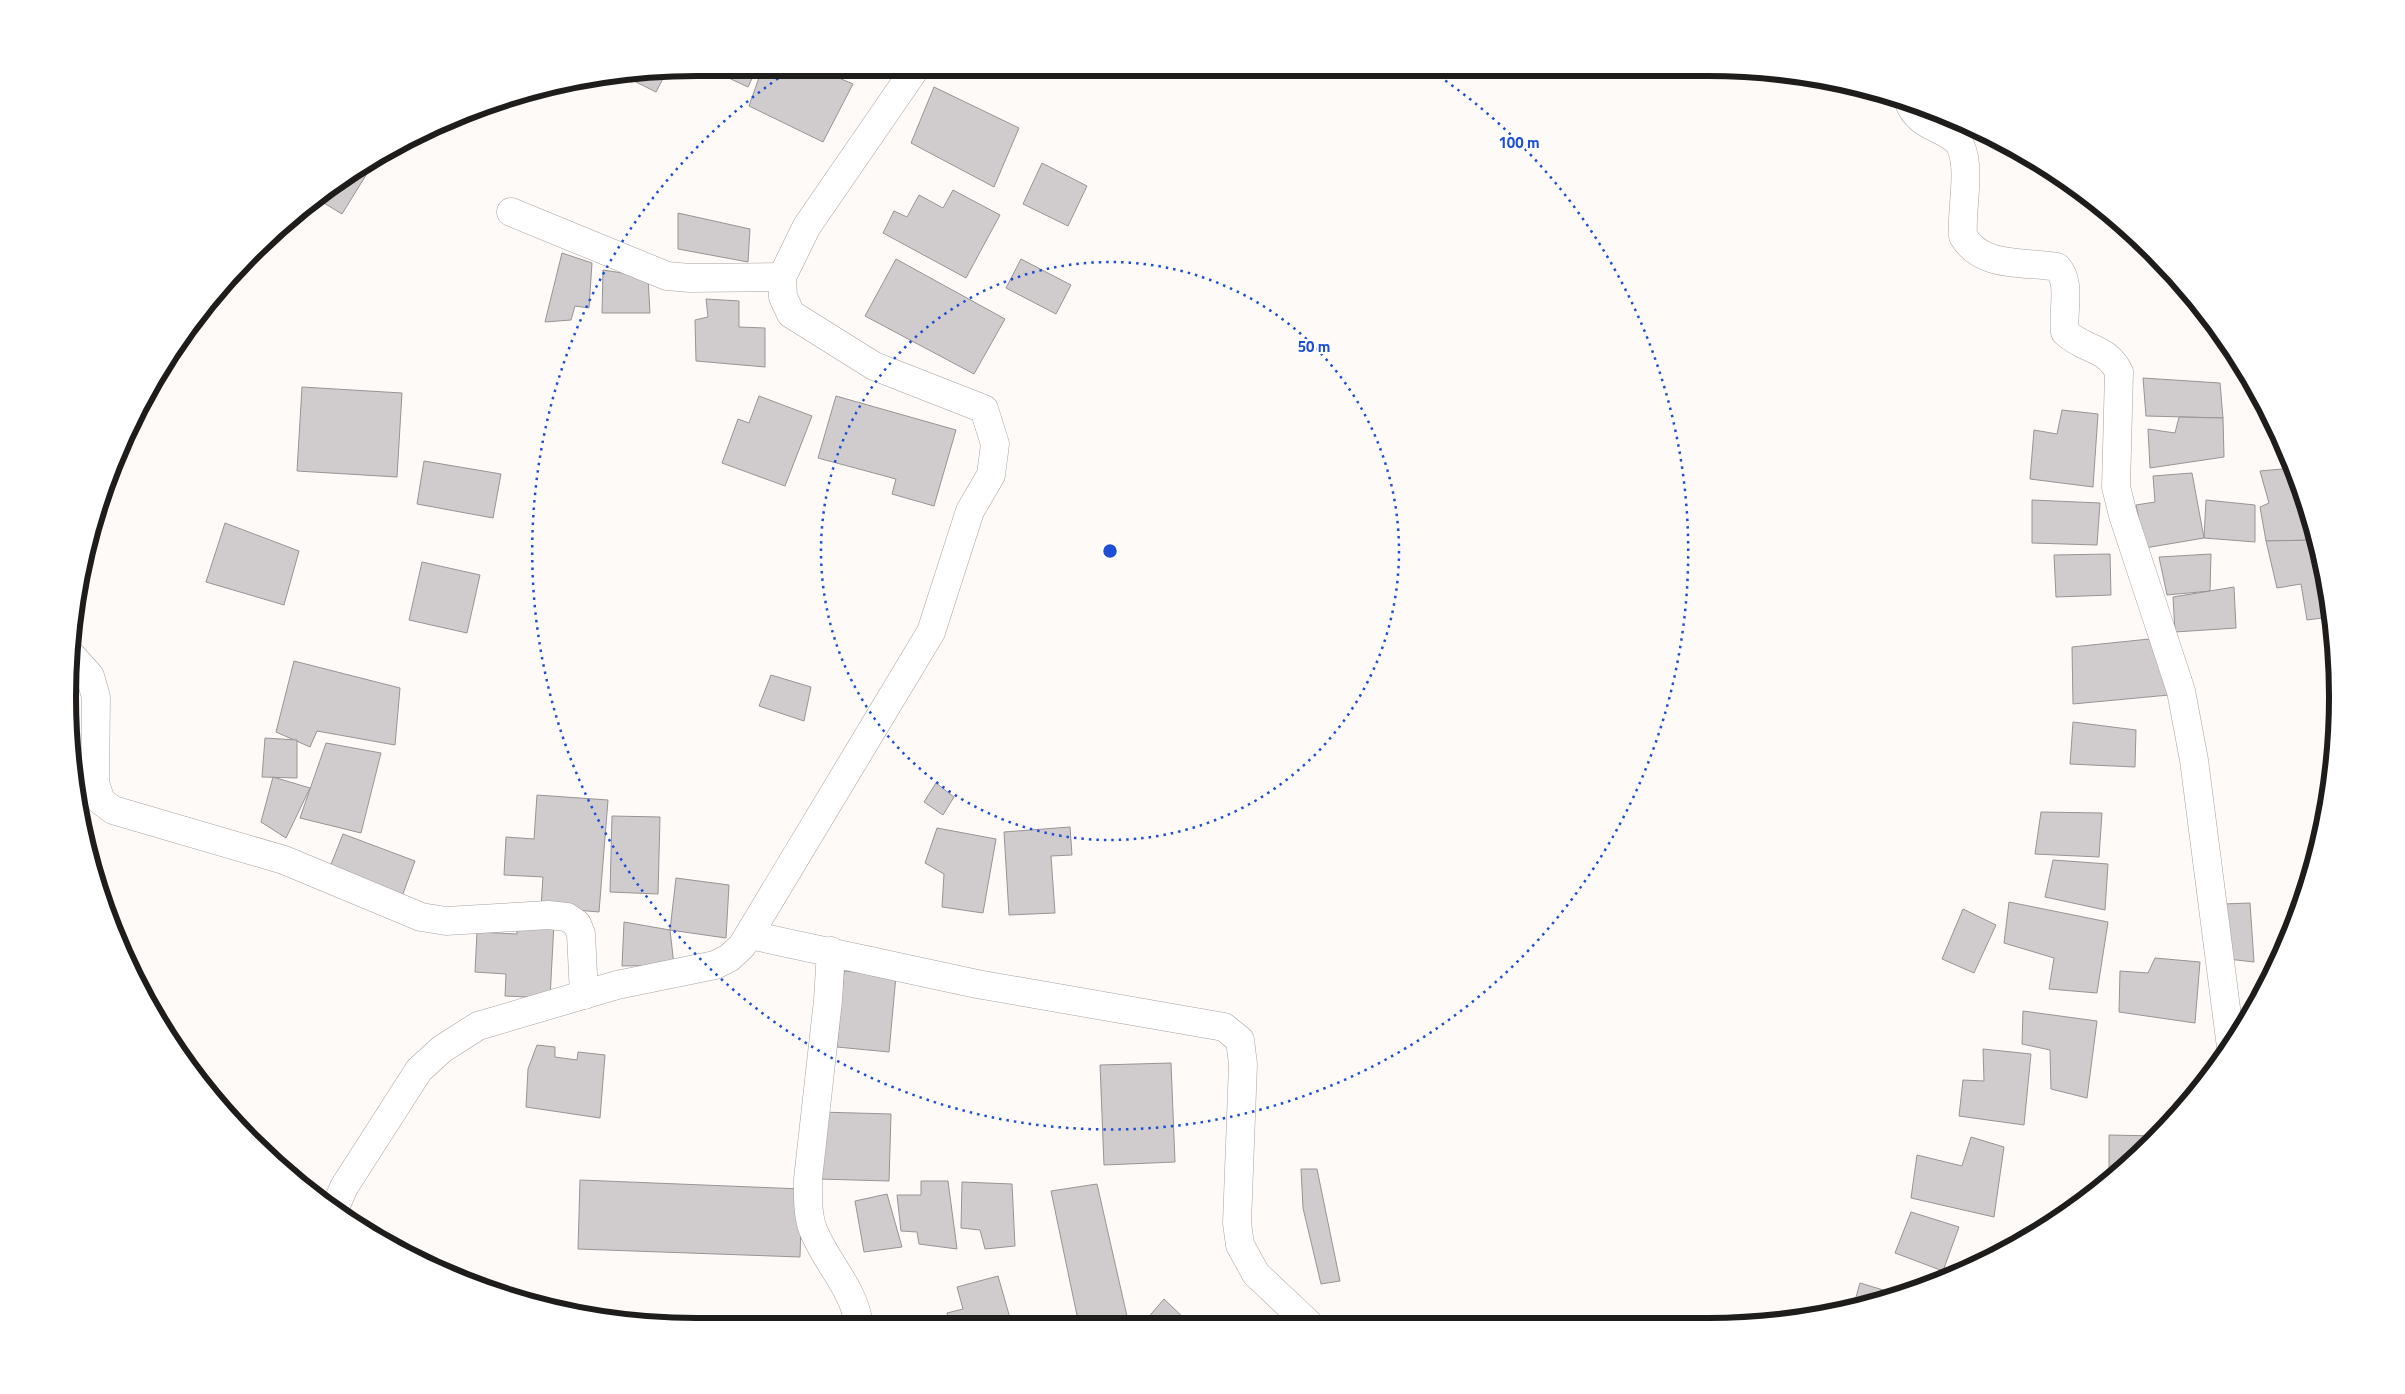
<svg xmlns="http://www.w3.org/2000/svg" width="2405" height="1394" font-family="'Titillium Web',sans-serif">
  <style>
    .building { fill: #d0cbcc; stroke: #989495 }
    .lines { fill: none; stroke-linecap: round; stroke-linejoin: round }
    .minor-casing { stroke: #a6a2a1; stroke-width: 29 }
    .tertiary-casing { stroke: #a6a2a1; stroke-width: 29 }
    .minor { stroke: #fff; stroke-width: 28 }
    .tertiary { stroke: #fff; stroke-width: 28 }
    .ring { fill: none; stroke: #1d4ed8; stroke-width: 2.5; stroke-dasharray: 2.5 5 }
    .rim { fill: none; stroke: #1e1d1c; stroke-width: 6 }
    .centre { fill: #1d4ed8; stroke: #fff; stroke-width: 2.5 }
    .ring-label { font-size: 15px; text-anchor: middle; font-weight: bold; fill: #1d4ed8; stroke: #fff; stroke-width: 4.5; stroke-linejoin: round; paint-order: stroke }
  </style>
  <rect width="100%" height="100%" fill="#fefaf8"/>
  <g class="building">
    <path d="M755,72L748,87L718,73Z"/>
    <path d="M761,72H825L853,84L823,142L749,106Z"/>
    <path d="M631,73H666L656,92L628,78Z"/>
    <path d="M934,87L1019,128L994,187L911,143Z"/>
    <path d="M421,131L414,145L405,141L418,133Z"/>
    <path d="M376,159L342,214L314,197Z"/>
    <path d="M1042,163L1087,186L1068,226L1023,204Z"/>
    <path d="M953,190L1000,215L966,278L883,233L894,211L907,217L919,195L943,208Z"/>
    <path d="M678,213L750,229L748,262L678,249Z"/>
    <path d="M562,253L592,263L589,308L575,306L571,320L545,322Z"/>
    <path d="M896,259L1005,319L974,374L865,316Z"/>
    <path d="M1021,259L1071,285L1056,314L1006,288Z"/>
    <path d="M603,270L648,277L650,313H602Z"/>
    <path d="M706,299L739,301V327L765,328V367L696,361L695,320L708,317Z"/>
    <path d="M2143,378L2220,383L2223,418L2146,416Z"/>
    <path d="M302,387L402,393L397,477L297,471Z"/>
    <path d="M759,396L812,416L785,486L722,463L738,419L749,423Z"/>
    <path d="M836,396L956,430L934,506L892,494L896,479L818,458Z"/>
    <path d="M2062,410L2098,414L2093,487L2030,479L2034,430L2057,434Z"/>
    <path d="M2179,417L2223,418L2224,457L2150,468L2148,429L2175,433Z"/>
    <path d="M424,461L501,474L493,518L417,504Z"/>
    <path d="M2293,468L2315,540L2266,541L2260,507L2269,503L2260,471Z"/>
    <path d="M2192,473L2204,538L2145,548L2136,505L2155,502L2153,476Z"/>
    <path d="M2032,500L2100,503L2097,545L2032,543Z"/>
    <path d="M2206,500L2255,505V542L2204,538Z"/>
    <path d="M225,523L299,551L284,605L206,582Z"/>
    <path d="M2315,540L2326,579L2330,617L2307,620L2301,584L2277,588L2266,541Z"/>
    <path d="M2110,554L2111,595L2056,597L2054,555Z"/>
    <path d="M2211,554L2210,591L2167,595L2159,557Z"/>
    <path d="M422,562L480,575L467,633L409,620Z"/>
    <path d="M2234,587L2236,628L2175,632L2173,597Z"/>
    <path d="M2159,638L2169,695L2073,704L2072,647Z"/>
    <path d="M294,661L400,688L395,745L317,731L310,747L276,732Z"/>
    <path d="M771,675L811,687L804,721L759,706Z"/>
    <path d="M2073,722L2136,730L2135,767L2070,764Z"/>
    <path d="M265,738L297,740V778L262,777Z"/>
    <path d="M326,743L381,753L361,833L300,818Z"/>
    <path d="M273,777L310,788L286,838L261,822Z"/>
    <path d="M936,783L954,797L943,815L924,802Z"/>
    <path d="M537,795L608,800L599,912L541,907L543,877L504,875L506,837L534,839Z"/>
    <path d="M2041,812L2102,813L2099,857L2035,854Z"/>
    <path d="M612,816L660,817L658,894L610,892Z"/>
    <path d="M1070,827L1072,855L1051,856L1055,913L1009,915L1004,832Z"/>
    <path d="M937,828L996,839L983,913L942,907L944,874L925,863Z"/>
    <path d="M343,834L415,861L401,899L328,872Z"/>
    <path d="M2053,860L2108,864L2105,910L2045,897Z"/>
    <path d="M676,878L729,885L726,938L670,930Z"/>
    <path d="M2009,902L2108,922L2097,993L2049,989L2054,958L2004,943Z"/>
    <path d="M2250,903L2254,962L2219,958L2223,904Z"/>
    <path d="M1963,909L1996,925L1974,973L1942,959Z"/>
    <path d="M517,921L554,923L550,998L505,996L506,974L475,972L477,932L517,934Z"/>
    <path d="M624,922L670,930L674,965L622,966Z"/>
    <path d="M2155,958L2200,962L2195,1023L2119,1012L2120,971L2148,973Z"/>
    <path d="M844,971L896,976L889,1052L837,1047Z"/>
    <path d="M2023,1011L2097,1021L2087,1098L2051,1089L2050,1050L2022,1044Z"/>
    <path d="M537,1045L555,1047V1057L577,1060L578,1052L605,1055L600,1118L526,1107L528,1069Z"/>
    <path d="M1983,1049L2031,1054L2024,1125L1959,1116L1963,1080L1984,1081Z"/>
    <path d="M1171,1063L1175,1162L1104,1165L1100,1065Z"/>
    <path d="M820,1112L891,1114L889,1181L818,1179Z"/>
    <path d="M2109,1135L2158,1136L2109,1176Z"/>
    <path d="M1971,1137L2004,1147L1994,1217L1911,1198L1917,1155L1962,1166Z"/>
    <path d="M1301,1169H1317L1340,1281L1321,1284L1303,1208Z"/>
    <path d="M580,1180L802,1189L800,1257L578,1249Z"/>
    <path d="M921,1181H948L957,1249L919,1244L917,1232L901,1231L897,1195H921Z"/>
    <path d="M962,1182L1012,1184L1015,1246L985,1249L980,1230L961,1228Z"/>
    <path d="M1097,1184L1129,1325H1079L1051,1191Z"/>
    <path d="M887,1194L902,1247L864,1252L855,1201Z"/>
    <path d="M1911,1212L1959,1227L1943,1271L1895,1253Z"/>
    <path d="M998,1276L1012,1325H950L947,1313L963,1309L957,1287Z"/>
    <path d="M1860,1283L1900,1295L1854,1304Z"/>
    <path d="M1164,1299L1191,1325H1151L1146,1320Z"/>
  </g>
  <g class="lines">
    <g class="minor-casing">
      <g id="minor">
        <path d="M1908,100C1918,131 1952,127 1961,147C1971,171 1961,209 1963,236C1982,269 2025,261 2057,267C2072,282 2062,312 2065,332C2083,350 2106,346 2119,372L2116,487L2123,515L2181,691L2194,760L2231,1047"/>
        <path d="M511,212L667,276L690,278L782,277"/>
        <path d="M72,656L90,676L96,697L95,783L101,801L113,810L284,860L421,917L446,921L548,915L567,917L577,924L581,934L584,995"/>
        <path d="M750,935L977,984L1224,1027L1240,1040L1243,1064L1237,1223L1240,1245L1256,1274L1310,1325"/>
        <path d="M831,951L828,1000L808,1179C808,1196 807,1216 814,1232C828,1265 854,1289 859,1325"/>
      </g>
    </g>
    <g class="tertiary-casing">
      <path id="tertiary" d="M334,1210L344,1187L419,1070L442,1049L478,1026L617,985L715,965L729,958L742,946L931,632L970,511L991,475L995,444L984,409L874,366L791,314L783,297L782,277L807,226L913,72"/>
    </g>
    <use href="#minor" class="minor"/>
    <use href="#tertiary" class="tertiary"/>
  </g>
  <g class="ring">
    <circle cx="1110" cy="551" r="289"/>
    <path d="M1433 72A578 578 0 1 1 783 75"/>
  </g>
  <path d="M0 0H2405V1394H0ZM697 76H1708A621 621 0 0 1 2329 697V697A621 621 0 0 1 1708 1318H697A621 621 0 0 1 76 697V697A621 621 0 0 1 697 76Z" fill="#fff" fill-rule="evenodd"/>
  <path class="rim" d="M697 76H1708A621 621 0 0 1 2329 697V697A621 621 0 0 1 1708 1318H697A621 621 0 0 1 76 697V697A621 621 0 0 1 697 76Z"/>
  <circle cx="1110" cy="551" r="8" class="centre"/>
  <g class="ring-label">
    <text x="1519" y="148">100 m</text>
    <text x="1314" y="352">50 m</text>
  </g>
</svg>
